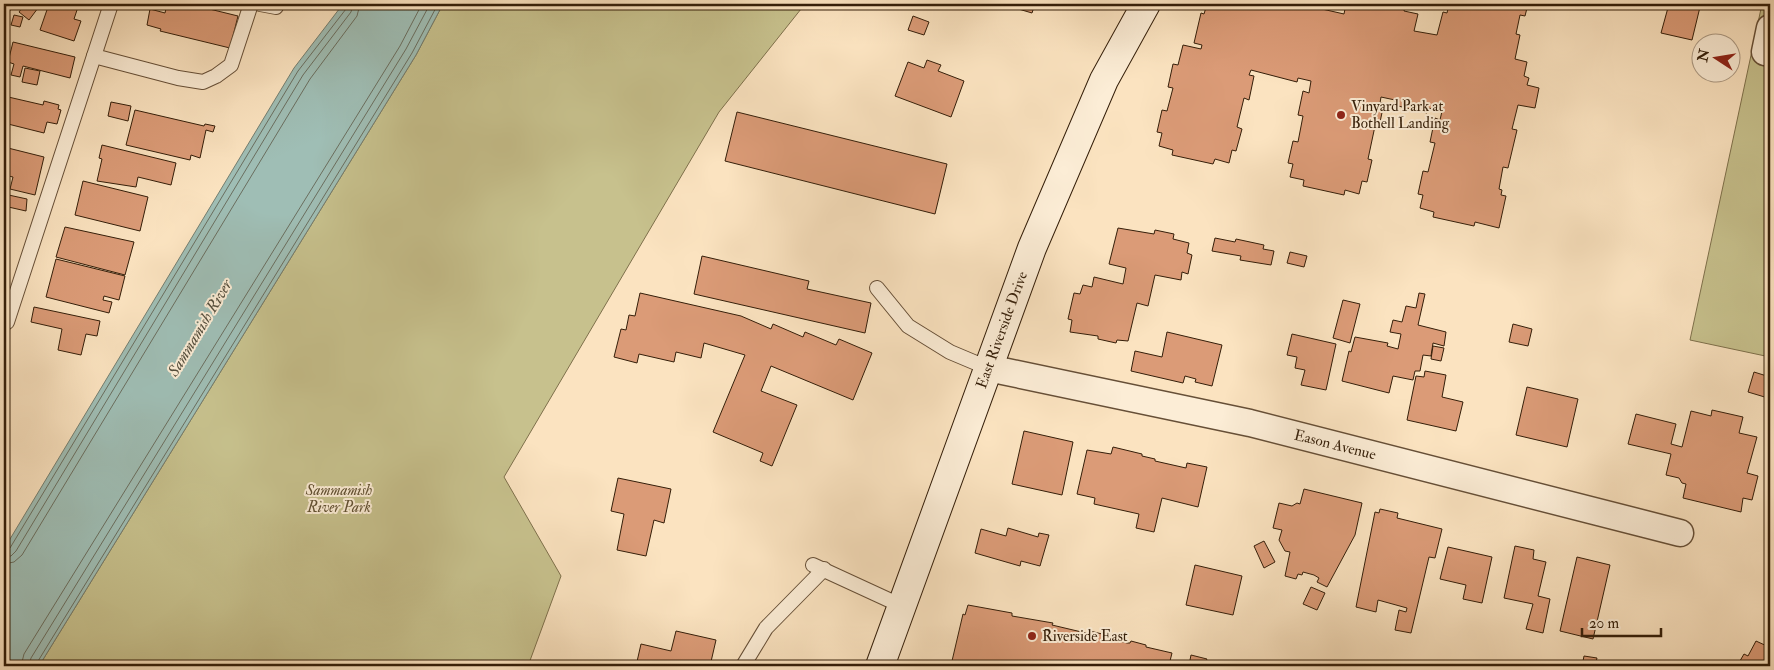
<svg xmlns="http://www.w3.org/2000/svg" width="1774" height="670" font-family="'IM FELL Double Pica',serif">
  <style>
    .green { fill: #c7c18d; stroke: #7e704b }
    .water { fill: #9fbeb5; stroke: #747e70 }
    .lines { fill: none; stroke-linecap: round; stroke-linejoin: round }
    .shore { stroke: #6a6e5f; stroke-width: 1 }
    .building { fill: #db9b77; stroke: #341e09 }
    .lane-casing { stroke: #664f37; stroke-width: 16 }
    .street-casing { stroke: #664f37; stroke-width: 29 }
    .secondary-casing { stroke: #341e09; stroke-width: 30 }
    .lane { stroke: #fcedd6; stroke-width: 14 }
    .street { stroke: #fcedd6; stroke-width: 26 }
    .secondary { stroke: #fcedd6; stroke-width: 28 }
    .poi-dot { fill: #8f2418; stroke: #fcedd6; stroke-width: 2 }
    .labels { text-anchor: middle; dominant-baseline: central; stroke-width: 4; stroke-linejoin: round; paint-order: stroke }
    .poi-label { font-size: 15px; fill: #341e09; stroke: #fcedd6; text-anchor: start }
    .street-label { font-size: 15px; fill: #341e09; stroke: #fcedd6 }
    .park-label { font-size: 15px; font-style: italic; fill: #604f31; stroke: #fcedd6 }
    .water-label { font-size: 16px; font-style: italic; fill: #544e3d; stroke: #fcedd6 }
  </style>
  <rect width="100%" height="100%" fill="#fbe3c0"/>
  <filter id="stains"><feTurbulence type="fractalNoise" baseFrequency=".004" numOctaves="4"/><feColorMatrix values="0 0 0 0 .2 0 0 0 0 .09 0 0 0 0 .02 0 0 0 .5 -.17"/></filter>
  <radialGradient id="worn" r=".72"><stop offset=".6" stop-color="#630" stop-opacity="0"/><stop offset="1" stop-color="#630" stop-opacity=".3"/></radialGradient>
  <g class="green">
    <path d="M443,4H805L719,112L504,477L561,576L528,666H39L416,55Z"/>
    <path d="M1762,4H1770V357L1690,340Z"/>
  </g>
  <path class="water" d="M343,4H443L416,55L39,666H4V549L294,68Z"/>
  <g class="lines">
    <g class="shore">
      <path d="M4,551L10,548L298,71L346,9L347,4"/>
      <path d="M4,557L11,556L16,551L303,75L351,12L353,4"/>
      <path d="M4,564L14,562L22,555L310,79L357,16L360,4"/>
      <path d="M21,666L24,654L400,46L422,4"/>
      <path d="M29,666L31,658L406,49L430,4"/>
      <path d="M35,666L412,53L438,4"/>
    </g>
  </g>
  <g class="building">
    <path d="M4,4H12L6,22L4,21Z"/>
    <path d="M25,4H41L29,20L19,12Z"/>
    <path d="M49,4H79L74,19L81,21L74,41L40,30Z"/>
    <path d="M167,4H189L238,16L230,48L160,31L161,29L147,25L150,9L165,13Z"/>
    <path d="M990,4H1035L1032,13L1005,5L1004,8Z"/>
    <path d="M1207,4H1323L1322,9L1344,14L1346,4H1400L1405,5L1404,11L1418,14L1414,31L1437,35L1443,12L1447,13L1449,4H1528L1525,16L1520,15L1516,34L1520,35L1515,59L1527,62L1524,76L1529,78L1527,85L1539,88L1535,108L1518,105L1512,129L1517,130L1508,168L1503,167L1499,189L1502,190L1501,195L1506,196L1499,228L1475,222L1474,226L1433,217L1434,212L1420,208L1423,195L1418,194L1423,171L1428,172L1435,143L1430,142L1435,118L1440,120L1442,111L1428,108L1427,113L1394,105L1395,100L1381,97L1380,103H1384L1379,127L1375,126L1368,159L1372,160L1367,182L1362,181L1359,194L1345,190L1344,195L1303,186L1304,180L1290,177L1293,164L1288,163L1293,141L1298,142L1303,116L1298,115L1303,91L1309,93L1311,81L1298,78L1297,82L1251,70L1249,75L1254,76L1249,100L1244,98L1237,127L1242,129L1236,151L1232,150L1229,163L1215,159L1213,164L1172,155L1173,150L1159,146L1162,133L1157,132L1162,110L1167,111L1173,88L1168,87L1173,64L1178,65L1183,45L1201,49L1202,45L1194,43L1201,13L1204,14Z"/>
    <path d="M1669,4H1689L1700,7L1692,40L1661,33Z"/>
    <path d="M14,15L23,17L20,27L11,25Z"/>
    <path d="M913,16L929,22L924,35L908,30Z"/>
    <path d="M13,42L75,57L70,78L23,66L20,77L11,75L14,64L8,62Z"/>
    <path d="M927,60L941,65L938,71L964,81L951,117L895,96L908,62L924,68Z"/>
    <path d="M25,68L40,71L37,85L22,82Z"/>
    <path d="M4,96L43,105L44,101L59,105L58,109L61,110L57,124L47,122L44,133L4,123Z"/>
    <path d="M111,102L131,106L128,121L108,116Z"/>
    <path d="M135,110L204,126L205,124L215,126L213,132L206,130L200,158L191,155L190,160L126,145Z"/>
    <path d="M737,112L947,164L935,214L725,161Z"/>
    <path d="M102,145L176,163L171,185L138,177L136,187L97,181L102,159L99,158Z"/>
    <path d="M4,147L44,157L35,195L10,189L13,177L4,175Z"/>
    <path d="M83,181L148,197L140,231L75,215Z"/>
    <path d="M4,194L27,199L26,211L4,206Z"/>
    <path d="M65,227L134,242L125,275L56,257Z"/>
    <path d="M1118,228L1154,234L1155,230L1174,234L1173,239L1189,243L1187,253L1192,255L1188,274L1182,272L1181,280L1155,275L1148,306L1137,303L1128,341L1117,340L1116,343L1098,339V336L1070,332L1072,320L1068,319L1074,293L1080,294L1083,285L1092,287L1094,277L1123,284L1126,268L1109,264Z"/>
    <path d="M1215,238L1235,242L1236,239L1264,245L1263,249L1274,251L1271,265L1240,260L1241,256L1212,251Z"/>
    <path d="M1290,252L1307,256L1304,267L1287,263Z"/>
    <path d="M702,256L809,281L807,289L871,303L865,333L694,294Z"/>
    <path d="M56,259L125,276L119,300L104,296L103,300L112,302L109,313L46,297Z"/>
    <path d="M640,293L741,316L771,329L773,324L803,337L805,332L836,345L839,339L872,353L853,400L771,366L761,391L797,405L772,466L760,461L763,453L713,432L745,355L704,343L701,358L676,352L674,362L639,354L637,363L614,357L621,329L626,330L629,315L635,316Z"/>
    <path d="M1419,293L1425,294L1418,325L1446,332L1444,346L1433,343L1431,356L1423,355L1420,371H1415L1413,380L1393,376L1389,393L1342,381L1349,351L1351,352L1355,337L1388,343L1387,346L1398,349L1401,334L1390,332L1393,320L1402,322L1406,306L1416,308Z"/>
    <path d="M1343,300L1360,304L1350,343L1333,338Z"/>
    <path d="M34,307L100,321L97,336L86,334L81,355L58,350L62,329L31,322Z"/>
    <path d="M1513,324L1532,329L1528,346L1509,342Z"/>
    <path d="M1167,332L1222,345L1212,386L1195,382L1196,379L1185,376L1183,383L1131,371L1135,351L1162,357Z"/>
    <path d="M1292,334L1336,344L1326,390L1301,385L1305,370L1295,368L1297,357L1287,355Z"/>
    <path d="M1433,346L1444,348L1441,361L1431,359Z"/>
    <path d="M1425,371L1446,375L1442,397L1463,402L1456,431L1407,420L1416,376L1424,377Z"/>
    <path d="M1754,372L1770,377L1768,398L1748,392Z"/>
    <path d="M1527,387L1578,399L1567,447L1516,435Z"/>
    <path d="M1712,410L1743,417L1739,433L1757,437L1747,473L1758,476L1752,500L1743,498L1741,512L1683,498L1686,484L1682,483L1679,478L1666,475L1671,454L1628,444L1636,414L1676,424L1671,444L1682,447L1691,411L1711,416Z"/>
    <path d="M1024,431L1073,442L1062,495L1012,484Z"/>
    <path d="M1113,447L1142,454V456L1155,459V461L1186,468L1187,463L1207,467L1198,507L1162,498L1154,532L1136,528L1139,514L1094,504L1095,498L1077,494L1087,450L1111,454Z"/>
    <path d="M618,478L671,489L664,523L654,520L646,556L617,550L624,514L611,511Z"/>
    <path d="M1304,489L1362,503L1355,535L1327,587L1317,582L1319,578L1314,575L1303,572L1302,575L1298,574L1296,579L1285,576L1290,552L1285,551L1279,540L1282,530L1273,528L1279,503L1292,506L1297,503L1300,504Z"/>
    <path d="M1380,509L1398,513L1397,518L1442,529L1435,558L1429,557L1411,633L1395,630L1399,610L1406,612L1407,608L1378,600L1376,612L1356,607L1375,512L1379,513Z"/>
    <path d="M1008,528L1038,537L1039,533L1049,535L1040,566L1021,561L1020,566L975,553L981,529L1006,536Z"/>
    <path d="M1264,541L1275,562L1264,568L1254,546Z"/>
    <path d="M1515,546L1534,550L1533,559L1546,562L1538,596L1550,599L1543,633L1526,629L1533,604L1504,598Z"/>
    <path d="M1448,547L1492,557L1482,603L1463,599L1466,585L1440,579Z"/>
    <path d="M1577,557L1610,565L1593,639L1560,631Z"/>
    <path d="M1195,565L1242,576L1233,615L1186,605Z"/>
    <path d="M1311,587L1325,593L1317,610L1303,604Z"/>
    <path d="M968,605L1012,613V616L1053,623L1052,625L1090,634V631L1106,635V637L1127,643H1130L1131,641L1146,645V647L1172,653L1170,661L1189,665L1191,655L1207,659L1206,661L1234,666H953L955,662L952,661L963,614L965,615Z"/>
    <path d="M676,631L716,640L710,666H636L641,644L671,651Z"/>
    <path d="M1756,641L1769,647L1770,644V666H1737L1744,654L1748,656Z"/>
    <path d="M1584,656L1597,658L1595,666H1582Z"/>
  </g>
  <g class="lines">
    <g class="lane-casing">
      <g id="lane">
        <path d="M260,4L276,7L277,4"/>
        <path d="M94,56L178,78L203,82L216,76L231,65L251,4"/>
        <path d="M877,288L908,326L950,352L988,368"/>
        <path d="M7,322L111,4"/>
        <path d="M813,565L902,606"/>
        <path d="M743,666L766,628L824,569"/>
      </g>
    </g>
    <g class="street-casing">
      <g id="street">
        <path d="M1765,52L1770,28"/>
        <path d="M988,368L1250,423L1680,533"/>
      </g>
    </g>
    <g class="secondary-casing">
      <path id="secondary" d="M880,666L1032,248L1104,80L1146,4"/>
    </g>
    <use href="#lane" class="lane"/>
    <use href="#street" class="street"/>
    <use href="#secondary" class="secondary"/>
  </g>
  <g class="poi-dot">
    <circle cx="1341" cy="115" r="5"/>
    <circle cx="1032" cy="636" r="5"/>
  </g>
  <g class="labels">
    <g class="poi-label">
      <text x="1351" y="106">Vinyard Park at<tspan x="1351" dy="17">Bothell Landing</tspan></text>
      <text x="1042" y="636">Riverside East</text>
    </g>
    <g class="street-label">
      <text transform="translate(1002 330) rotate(-70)">East Riverside Drive</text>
      <text transform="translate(1335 445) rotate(14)">Eason Avenue</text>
    </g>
    <g class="park-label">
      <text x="339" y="490">Sammamish<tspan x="339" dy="17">River Park</tspan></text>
    </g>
    <g class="water-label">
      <text transform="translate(200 328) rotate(-59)">Sammamish River</text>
    </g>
  </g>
  <rect width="1774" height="670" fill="none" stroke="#fbe3c0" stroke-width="20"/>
  <rect x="5" y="5" width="1764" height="660" fill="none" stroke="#341e09" stroke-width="2.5"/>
  <rect x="10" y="10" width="1754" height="650" fill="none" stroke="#341e09"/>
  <g transform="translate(1716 58) rotate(282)"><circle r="24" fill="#fcedd6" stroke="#ac9a84"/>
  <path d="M0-4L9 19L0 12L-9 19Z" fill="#8f2418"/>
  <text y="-8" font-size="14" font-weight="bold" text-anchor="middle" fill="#341e09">N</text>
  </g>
  <path d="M1582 628v8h79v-8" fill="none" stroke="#341e09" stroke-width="2.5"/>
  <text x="1589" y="628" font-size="15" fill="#341e09" stroke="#fcedd6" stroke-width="4" paint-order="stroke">20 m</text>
  <rect width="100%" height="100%" filter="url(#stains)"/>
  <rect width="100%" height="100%" fill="url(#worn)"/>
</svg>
